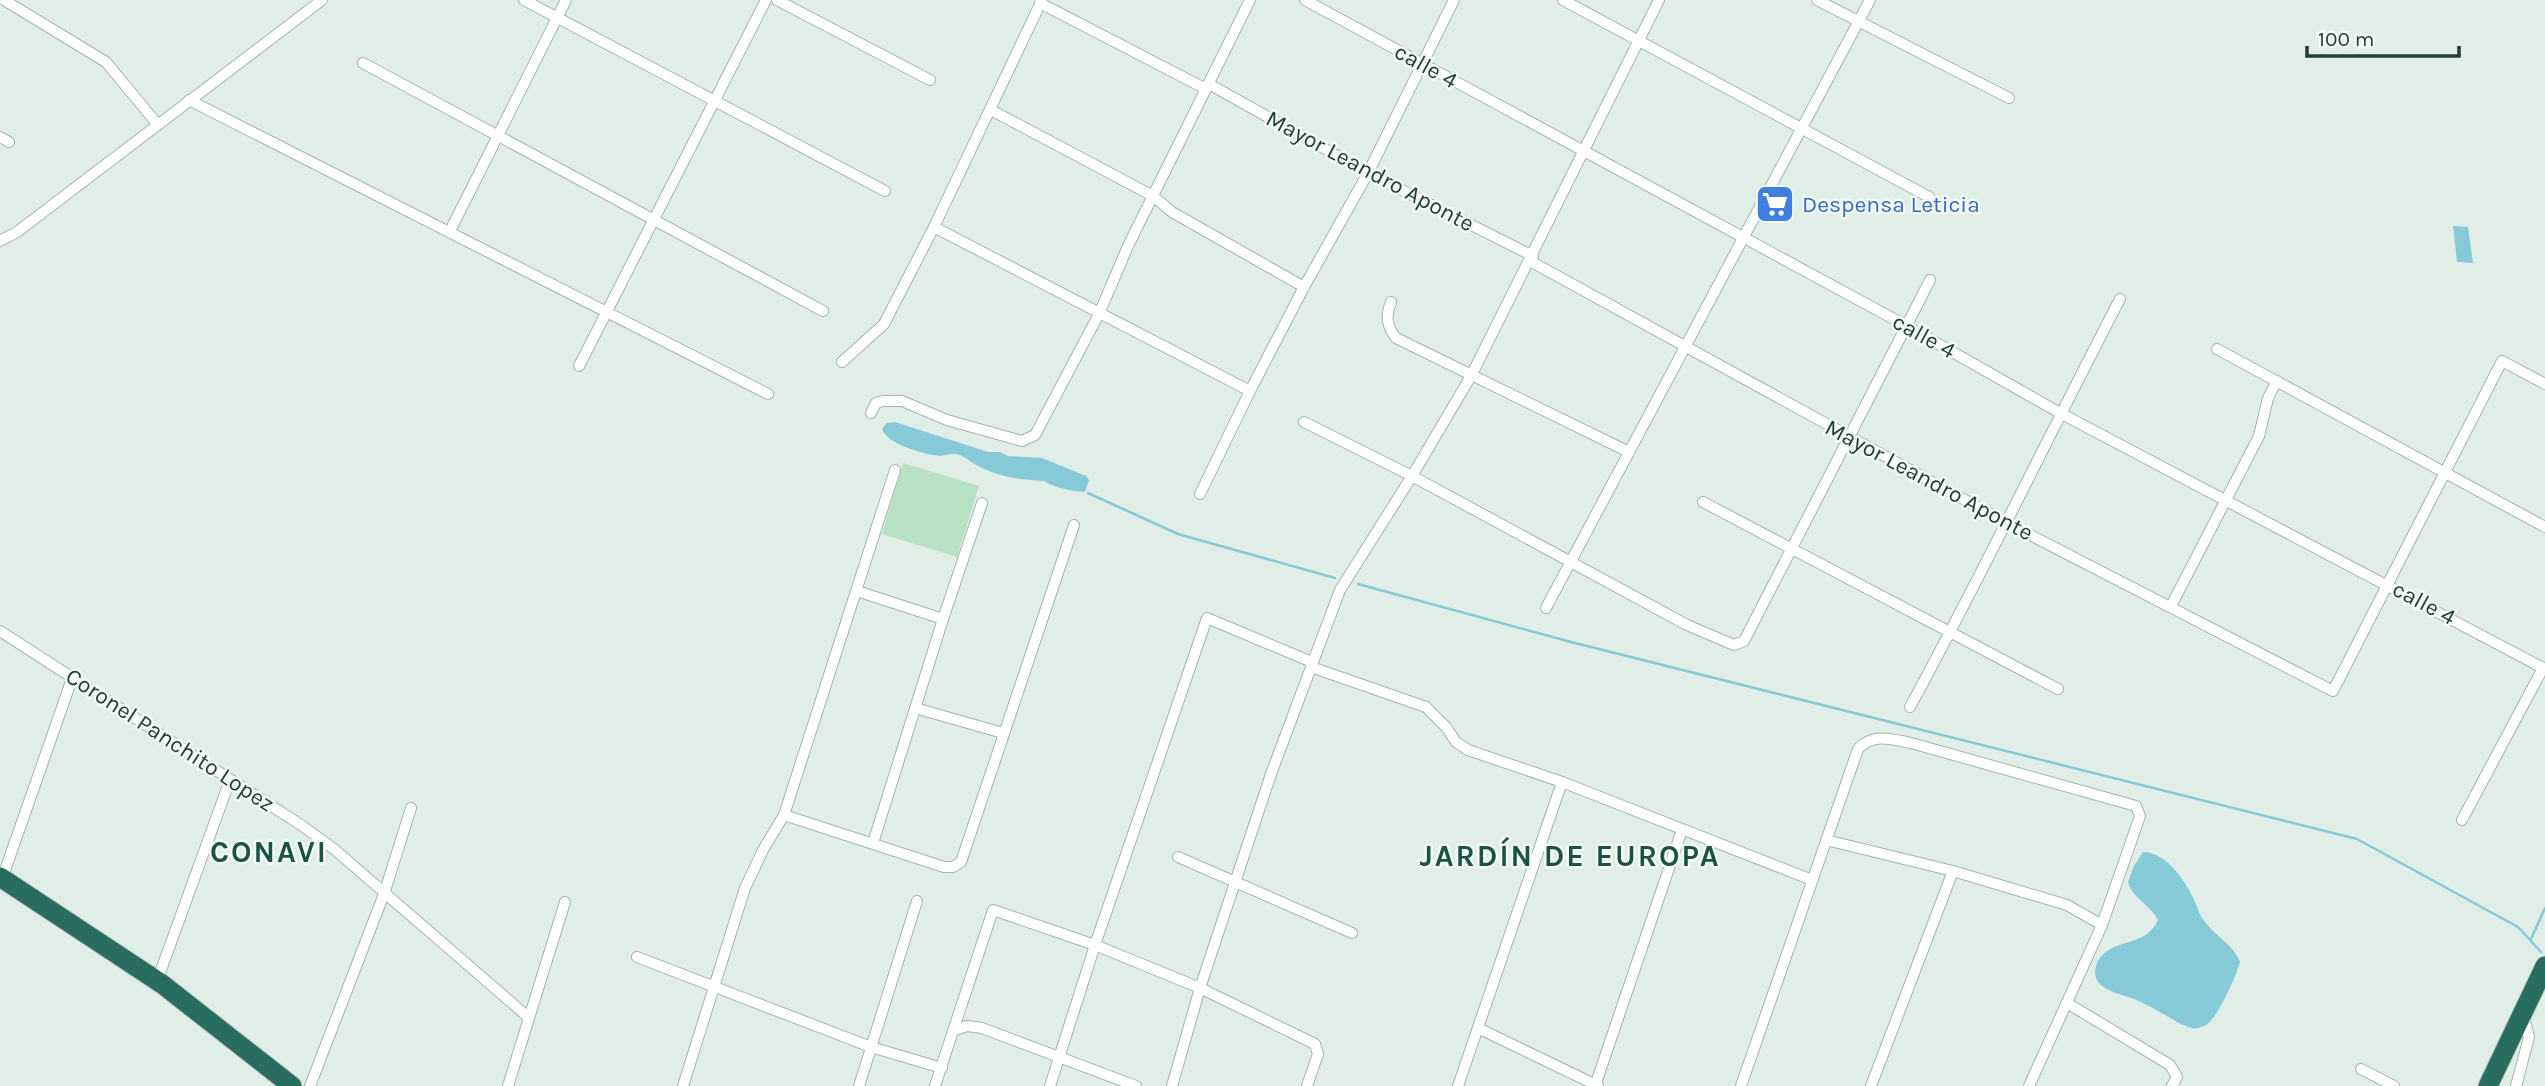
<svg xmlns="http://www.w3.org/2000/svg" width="2545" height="1086" font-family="Karla,sans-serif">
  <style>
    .green { fill: #b8e0c3 }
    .water { fill: #85cad6 }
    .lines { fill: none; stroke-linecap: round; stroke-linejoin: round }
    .stream { stroke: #85cad6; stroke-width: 2.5 }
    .street-casing { stroke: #a3b5ae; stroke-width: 12 }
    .highway-casing { stroke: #c1c9c7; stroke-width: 21 }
    .street { stroke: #fff; stroke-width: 10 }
    .highway { stroke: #296d5f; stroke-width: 19 }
    .labels { text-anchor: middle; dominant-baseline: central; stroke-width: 5; stroke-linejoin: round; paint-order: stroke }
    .street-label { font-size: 23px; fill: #203f36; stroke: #f2f9f5 }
    .shop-label { font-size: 23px; fill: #366cbe; stroke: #f2f9f5; text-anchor: start }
    .district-label { font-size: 30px; font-weight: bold; letter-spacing: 2px; fill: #1a5345; stroke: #f2f9f5 }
  </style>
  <rect width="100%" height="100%" fill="#e1ede7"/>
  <path class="green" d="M903,463L979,486L957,557L882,534Z"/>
  <g class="water">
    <path d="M2453,226L2468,227L2473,263L2457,262Z"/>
    <path d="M895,422L988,452H1000L1008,456L1042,458L1086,476L1089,480L1085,492C1071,491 1055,488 1044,481C1019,479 1003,478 980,467C972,464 964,455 956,454C950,453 945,456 940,456C924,454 888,445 882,429L887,423Z"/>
    <path d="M2143,852C2167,852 2187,883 2195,902C2198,909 2200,916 2205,922C2216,937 2233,944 2240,962C2236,976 2217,1021 2204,1026C2198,1029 2193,1029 2188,1027C2173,1021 2160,1011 2145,1004C2131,996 2113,995 2101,985C2095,980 2094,973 2096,966C2106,936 2145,950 2158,920C2150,904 2133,899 2128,882L2134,866Z"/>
  </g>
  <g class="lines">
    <g class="stream">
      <path d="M1088,493L1178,534L1335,578"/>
      <path d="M1358,584L1571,642L2357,839L2518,927L2541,952"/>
      <path d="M2531,939L2545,908"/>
    </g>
    <g class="street-casing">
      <g id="street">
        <path d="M4,0L106,62L158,125"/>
        <path d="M524,0L885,191"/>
        <path d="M777,0L930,80"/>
        <path d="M1305,0L1905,325L2060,413L2545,669"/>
        <path d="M1563,0L1929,197"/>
        <path d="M1817,0L2009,98"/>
        <path d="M1040,3L1206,89"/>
        <path d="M363,63L823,311"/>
        <path d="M1209,84L1368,173L1533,256"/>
        <path d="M189,100L768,394"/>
        <path d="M991,110L1153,196L1172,212L1304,287"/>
        <path d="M0,137L9,142"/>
        <path d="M934,227L1250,391"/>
        <path d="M450,231L566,0"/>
        <path d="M0,241L17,232L322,0"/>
        <path d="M1530,261L2005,522L2333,691L2502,361L2545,384"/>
        <path d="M1391,302C1385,316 1387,327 1396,338L1629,452"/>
        <path d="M2217,349L2545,527"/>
        <path d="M842,362L884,324L934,227L1042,0"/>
        <path d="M579,366L766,0"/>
        <path d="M871,413L876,403L883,401H902L947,420L1022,441L1035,435L1099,314L1128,246L1250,0"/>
        <path d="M1304,422L1412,476L1687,625L1734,645L1744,641L1930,280"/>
        <path d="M1200,494L1250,391L1304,287L1368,173L1454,0"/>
        <path d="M1703,502L2058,689"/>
        <path d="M857,591L943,619"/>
        <path d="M2171,606L2259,436L2268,398L2277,381"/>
        <path d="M1546,608L1870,0"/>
        <path d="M0,631L301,825L334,849L528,1017"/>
        <path d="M1311,667L1426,707L1446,727L1456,742L1468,750L1562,782"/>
        <path d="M1910,707C1983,573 2049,435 2120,299"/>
        <path d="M915,708L1003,733"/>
        <path d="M784,815L944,867H953L961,862L1074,525"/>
        <path d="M2462,820L2543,668"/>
        <path d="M1826,840L1953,871L2067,905L2102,925"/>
        <path d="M873,843L943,619L982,503"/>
        <path d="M1178,857L1352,933"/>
        <path d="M2,879L73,676"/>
        <path d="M637,957L871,1047L942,1068"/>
        <path d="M157,981L230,780"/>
        <path d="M2067,1003L2170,1065L2177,1077L2172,1086"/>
        <path d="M1478,1028L1598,1086"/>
        <path d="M953,1031L993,910L1095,945L1200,988L1315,1044L1318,1054L1307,1086"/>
        <path d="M2361,1069L2394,1086"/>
        <path d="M310,1086L384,894L411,808"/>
        <path d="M508,1086L565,902"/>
        <path d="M683,1086L745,888L763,850L784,815L895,470"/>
        <path d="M859,1086L917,901"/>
        <path d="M935,1086L953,1031L967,1026L982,1028L1136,1086"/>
        <path d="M1050,1086L1095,945L1207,618L1312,662"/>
        <path d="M1172,1086L1200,988L1271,774L1340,590L1412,476L1471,376L1659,0"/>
        <path d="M1458,1086L1562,782L1812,880"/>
        <path d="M1595,1086L1682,830"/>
        <path d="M1741,1086L1858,749C1873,733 1891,739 1911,743L2136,806L2140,816L2102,925L2029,1086"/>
        <path d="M1871,1086L1953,871"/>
        <path d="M2516,1086L2529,1037L2523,1014"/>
      </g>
    </g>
    <g class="highway-casing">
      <g id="highway">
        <path d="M0,877L162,984L292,1086"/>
        <path d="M2488,1086L2545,966"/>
      </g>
    </g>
    <use href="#street" class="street"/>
    <use href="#highway" class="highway"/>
  </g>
  <defs>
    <g id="supermarket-square" transform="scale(2.0125)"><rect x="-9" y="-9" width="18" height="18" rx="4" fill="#3f7fe0" stroke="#f2f9f5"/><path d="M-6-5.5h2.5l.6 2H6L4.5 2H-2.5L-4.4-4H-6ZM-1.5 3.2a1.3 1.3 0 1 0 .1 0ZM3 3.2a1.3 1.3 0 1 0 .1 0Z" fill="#fff"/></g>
  </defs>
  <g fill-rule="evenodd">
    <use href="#supermarket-square" x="1775" y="204"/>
  </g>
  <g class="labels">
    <g class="street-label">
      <text transform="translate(1426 66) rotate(29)">calle 4</text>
      <text transform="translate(1370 171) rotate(28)">Mayor Leandro Aponte</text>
      <text transform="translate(1924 336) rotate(29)">calle 4</text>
      <text transform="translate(1929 480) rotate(28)">Mayor Leandro Aponte</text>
      <text transform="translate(2424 603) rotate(28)">calle 4</text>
      <text transform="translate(170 740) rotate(33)">Coronel Panchito Lopez</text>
    </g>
    <g class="shop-label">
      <text x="1802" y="204">Despensa Leticia</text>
    </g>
    <g class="district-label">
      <text x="269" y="852">CONAVI</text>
      <text x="1570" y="856">JARDÍN DE EUROPA</text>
    </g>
  </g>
  <path d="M2307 46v10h152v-10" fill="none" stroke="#203f36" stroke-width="3.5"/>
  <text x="2318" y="46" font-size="21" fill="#203f36" stroke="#f2f9f5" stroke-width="5" paint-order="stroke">100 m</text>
</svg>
